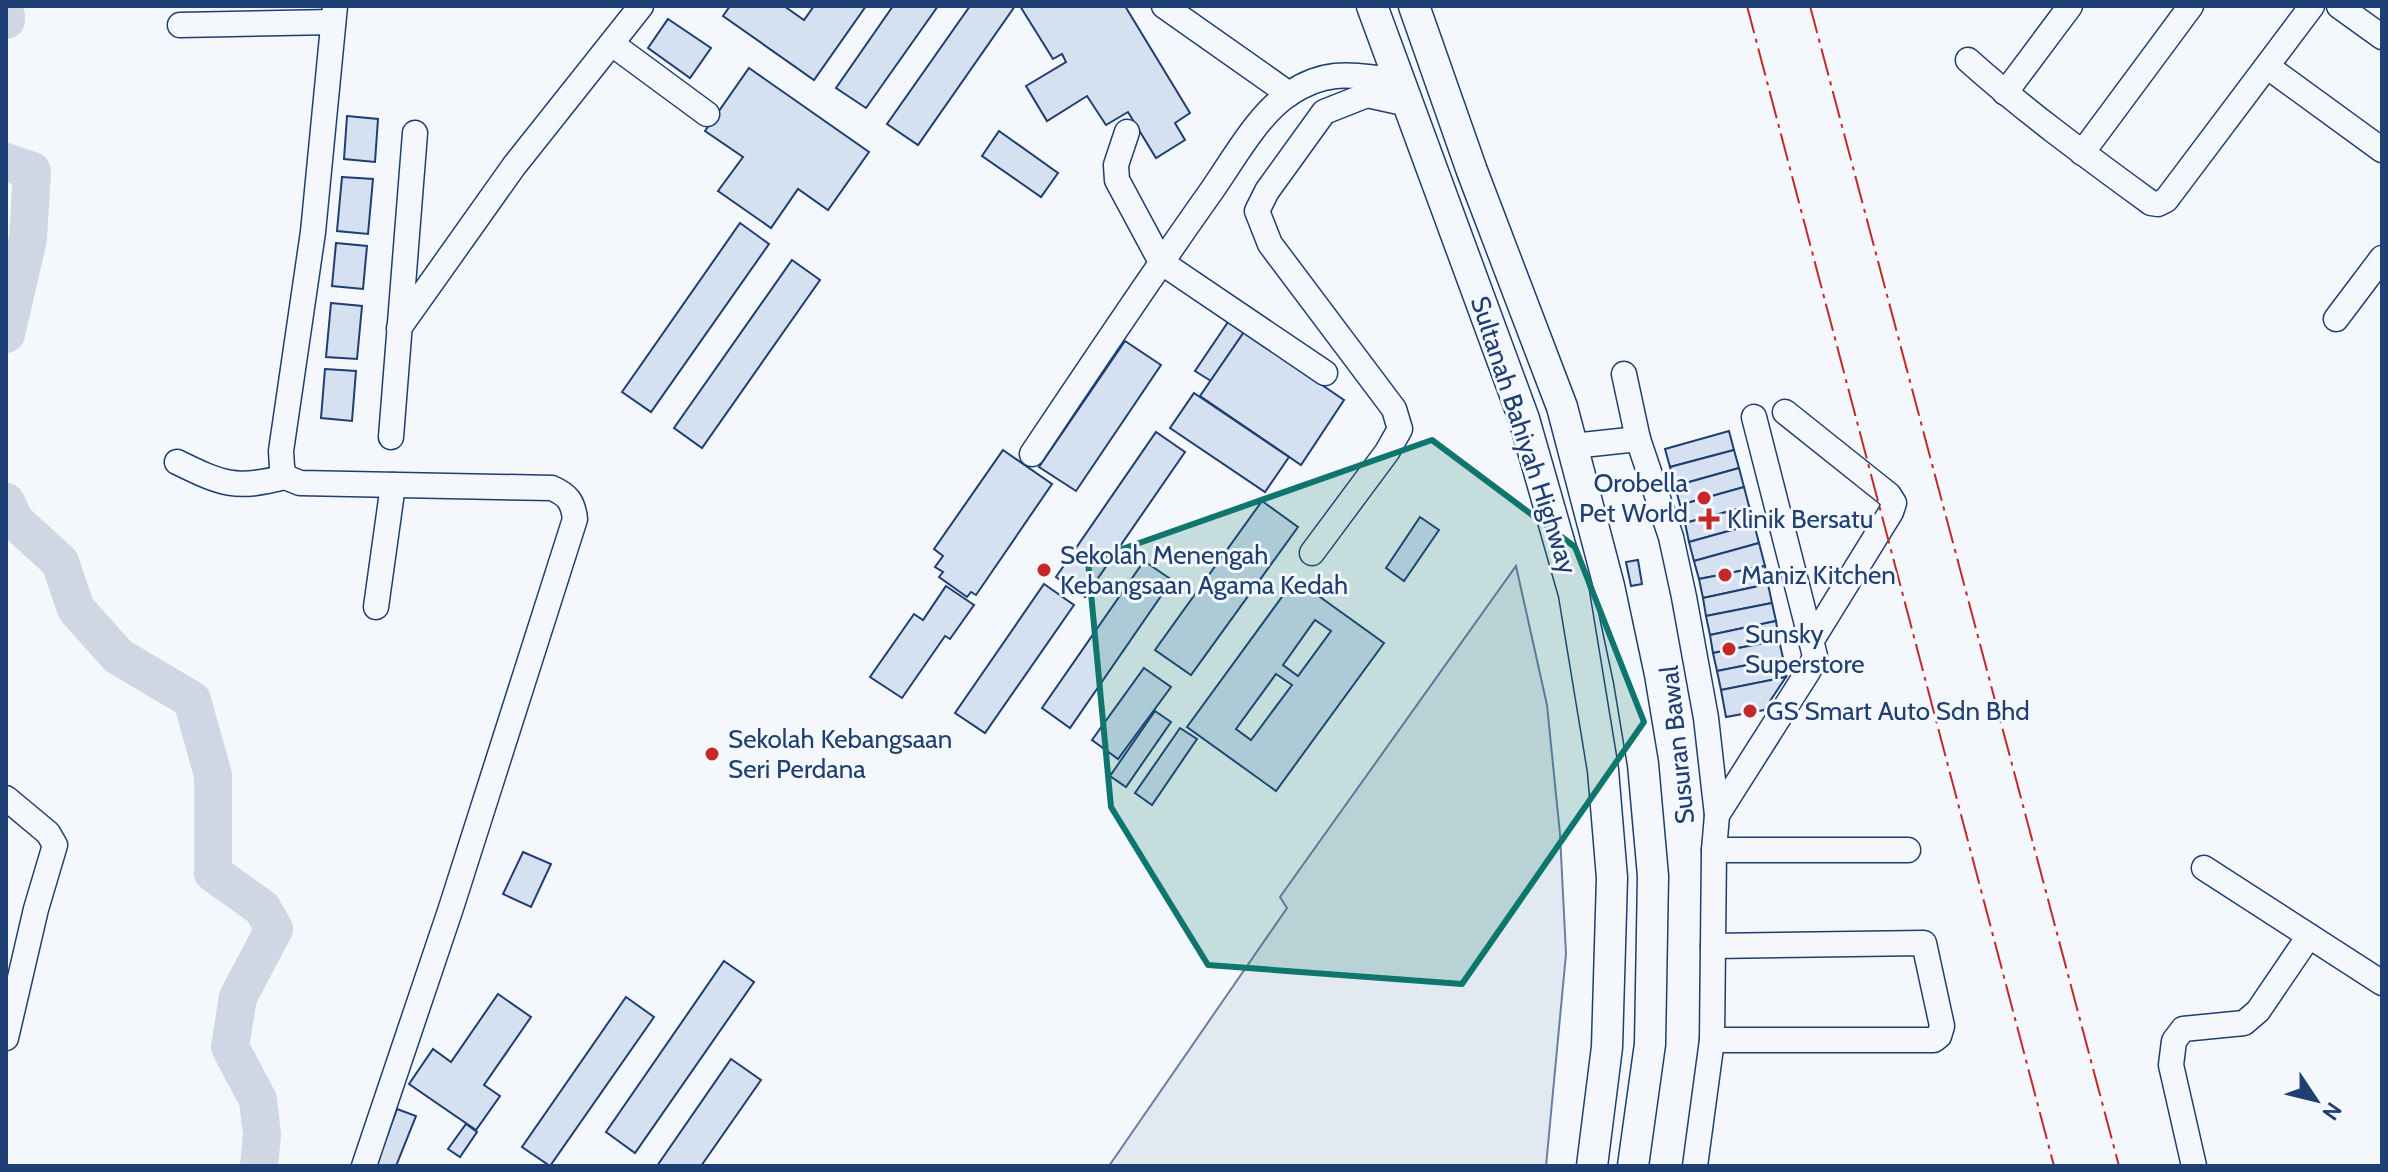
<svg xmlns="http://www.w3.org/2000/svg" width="2388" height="1172" font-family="Cabin,sans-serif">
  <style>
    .garden { fill: #e3e9f0; stroke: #687fa3; stroke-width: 2 }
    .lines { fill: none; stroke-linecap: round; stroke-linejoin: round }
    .river { stroke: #cfd7e4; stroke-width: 38 }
    .building { fill: #d5e0f0; stroke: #1d3f73; stroke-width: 2; fill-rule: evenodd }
    .minor-casing { stroke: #1d3f73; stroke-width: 27 }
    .major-casing { stroke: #1d3f73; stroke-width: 33 }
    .minor { stroke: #f4f7fb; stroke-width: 24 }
    .major { stroke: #f4f7fb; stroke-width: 30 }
    .power { stroke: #c62828; stroke-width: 2; stroke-dasharray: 28 6 4 6; stroke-linecap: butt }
    .marked { fill: #0f766e; fill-opacity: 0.2; stroke: #0f766e; stroke-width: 6; stroke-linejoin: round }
    .poi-dot { fill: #c62828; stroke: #f4f7fb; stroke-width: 3 }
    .labels { text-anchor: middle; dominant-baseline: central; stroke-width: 6; stroke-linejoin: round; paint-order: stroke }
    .street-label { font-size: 26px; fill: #1d3f73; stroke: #f4f7fb }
    .poi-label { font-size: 26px; fill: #1d3f73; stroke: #f4f7fb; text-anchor: start }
  </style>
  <rect width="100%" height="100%" fill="#f4f7fb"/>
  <path class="garden" d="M1516,566L1547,705L1560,834L1566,954L1546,1166H1109L1287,908L1280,897Z"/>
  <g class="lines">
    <g class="river">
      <path d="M6,16V20"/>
      <path d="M6,162L32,171L28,239L6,334"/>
      <path d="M6,502L15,521L60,562L76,609L118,656L192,700L213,775V873L262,908L274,929L238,997L230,1047L258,1100L262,1135L259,1166"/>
    </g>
  </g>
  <g class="building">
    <path d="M730,6H784L804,20L814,6H866L814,80L723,16Z"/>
    <path d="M893,6H938L866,108L836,88Z"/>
    <path d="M970,6H1015L918,145L887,124Z"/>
    <path d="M1020,6H1125L1190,113L1175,123L1185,140L1156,158L1128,112L1106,125L1087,96L1047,121L1026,86L1066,62L1062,54L1053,59Z"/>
    <path d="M668,19L711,48L690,78L648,48Z"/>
    <path d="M749,68L869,152L828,210L798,189L771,228L718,191L743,157L705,131Z"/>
    <path d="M347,116L378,119L375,162L344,159Z"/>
    <path d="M999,131L1058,173L1041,197L982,156Z"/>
    <path d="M342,177L373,179L368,234L337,231Z"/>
    <path d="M740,223L769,244L651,412L622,392Z"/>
    <path d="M336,243L367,246L363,289L332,286Z"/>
    <path d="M792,260L820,280L702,448L674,428Z"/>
    <path d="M331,303L362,306L357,359L326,357Z"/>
    <path d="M1228,322L1244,332L1211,381L1195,371Z"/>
    <path d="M1244,332L1344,400L1301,465L1200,396Z"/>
    <path d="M1125,341L1161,365L1076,491L1039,467Z"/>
    <path d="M325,369L356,371L352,421L321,418Z"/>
    <path d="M1194,393L1289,457L1265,492L1170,428Z"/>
    <path d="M1729,431L1734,450L1670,467L1665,449Z"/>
    <path d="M1156,432L1185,452L1085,597L1056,577Z"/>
    <path d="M1003,450L1052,484L976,595L971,592L967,597L939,577L943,572L935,567L943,556L934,549Z"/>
    <path d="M1734,450L1739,468L1675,486L1670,467Z"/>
    <path d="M1739,468L1744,487L1680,505L1675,486Z"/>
    <path d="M1744,487L1749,506L1685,523L1680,505Z"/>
    <path d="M1262,501L1298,527L1191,675L1155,650Z"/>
    <path d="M1749,506L1754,524L1689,542L1685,523Z"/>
    <path d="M1420,517L1439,530L1404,581L1386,568Z"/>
    <path d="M1754,524L1759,543L1694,561L1689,542Z"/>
    <path d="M1759,543L1765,566L1699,579L1694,561Z"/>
    <path d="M1638,560L1642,584L1631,586L1626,562Z"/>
    <path d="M1144,561L1172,580L1070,728L1042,708Z"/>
    <path d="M1765,566L1768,584L1703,598L1699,579Z"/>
    <path d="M1295,579L1384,643L1276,791L1187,727ZM1315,620L1331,631L1298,676L1283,665ZM1276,674L1292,685L1251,740L1236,729Z"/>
    <path d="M1044,584L1074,605L985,733L955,713Z"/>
    <path d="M1768,584L1772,603L1706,616L1703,598Z"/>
    <path d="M946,586L974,605L950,639L945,636L902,698L870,677L914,614L923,620Z"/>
    <path d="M1772,603L1776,621L1710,635L1706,616Z"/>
    <path d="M1776,621L1779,640L1713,653L1710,635Z"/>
    <path d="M1779,640L1783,658L1717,671L1713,653Z"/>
    <path d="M1783,658L1786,677L1721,690L1717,671Z"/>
    <path d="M1144,668L1171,687L1118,759L1092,740Z"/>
    <path d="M1786,677L1764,710L1726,717L1721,690Z"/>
    <path d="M1155,711L1171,722L1126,787L1110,776Z"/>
    <path d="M1180,728L1197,739L1152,805L1135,793Z"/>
    <path d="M523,852L551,864L531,907L503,894Z"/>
    <path d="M724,961L754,982L635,1153L606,1132Z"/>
    <path d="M498,994L531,1017L484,1085L500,1096L476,1130L409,1084L433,1049L451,1062Z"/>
    <path d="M626,997L654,1017L550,1166L522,1147Z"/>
    <path d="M731,1059L761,1080L701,1166H657Z"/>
    <path d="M397,1109L416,1116L396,1166H376Z"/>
    <path d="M466,1124L477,1132L460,1157L448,1149Z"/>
  </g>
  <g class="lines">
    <g class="minor-casing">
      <g id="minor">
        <path d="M335,6L313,232L281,451L282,467L285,477L300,483L552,488C568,495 573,502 575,519L451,908L364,1166"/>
        <path d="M1164,6L1289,94"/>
        <path d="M2339,6L2382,37"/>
        <path d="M180,25L333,22"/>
        <path d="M612,44L707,114"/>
        <path d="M1968,60C2026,112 2088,157 2151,203L2158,204L2166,200L2312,6"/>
        <path d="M2268,67L2382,150"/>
        <path d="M2005,93L2070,6"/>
        <path d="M1127,132L1116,165L1117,180L1161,262L1325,373"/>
        <path d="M2082,153L2191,6"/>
        <path d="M2336,319L2382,258"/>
        <path d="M399,328L514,166L641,6"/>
        <path d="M1624,374L1638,439L1671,537L1684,597L1706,718L1717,815L1714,850L1712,1040L1695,1166"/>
        <path d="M1785,412L1889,495L1894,503L1891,512L1812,640"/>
        <path d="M391,437L415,133"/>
        <path d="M1573,446L1638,439"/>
        <path d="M1032,454C1091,366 1149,279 1210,193C1232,162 1257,115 1289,94C1328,67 1356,76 1400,81"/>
        <path d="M177,462C222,484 235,490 285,477"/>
        <path d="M1312,553L1387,452L1400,429L1394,409L1270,244L1257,211L1267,191L1324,112L1367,95L1408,104"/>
        <path d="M376,607L393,485"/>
        <path d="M6,798L48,833L55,845L36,909L6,1038"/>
        <path d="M1717,815L1809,670L1815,656L1754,417"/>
        <path d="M1714,850H1908"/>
        <path d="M2204,868L2382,983"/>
        <path d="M1712,1040H1934L1939,1036L1942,1026L1924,943L1713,946"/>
        <path d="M2194,1166L2171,1065L2174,1041L2183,1029L2244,1023L2258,1011L2309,936"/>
      </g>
    </g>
    <g class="major-casing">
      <g id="major">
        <path d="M1372,6L1524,419L1574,594L1603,770L1612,878L1607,1047L1592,1166"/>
        <path d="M1414,6L1472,171L1562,407L1609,586L1629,680L1643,764L1653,876L1650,1044L1633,1166"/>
      </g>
    </g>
    <use href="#minor" class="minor"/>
    <use href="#major" class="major"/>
    <g class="power">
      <path d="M1747,6L2054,1166"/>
      <path d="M1810,6L2119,1166"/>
    </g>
  </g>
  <path class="marked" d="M1432,440L1575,547L1644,722L1462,984L1208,965L1111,807L1088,561Z"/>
  <g class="poi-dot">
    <circle cx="1704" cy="498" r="8"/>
    <path d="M1705 507h8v8h8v8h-8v8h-8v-8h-8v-8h8z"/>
    <circle cx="1044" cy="570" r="8"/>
    <circle cx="1725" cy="575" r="8"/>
    <circle cx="1729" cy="649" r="8"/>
    <circle cx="1750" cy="711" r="8"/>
    <circle cx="712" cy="754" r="8"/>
  </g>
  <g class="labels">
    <g class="street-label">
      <text transform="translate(1524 435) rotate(72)">Sultanah Bahiyah Highway</text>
      <text transform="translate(1677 745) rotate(-96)">Susuran Bawal</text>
    </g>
    <g class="poi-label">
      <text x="1688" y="483" text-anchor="end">Orobella<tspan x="1688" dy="30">Pet World</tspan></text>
      <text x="1727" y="519">Klinik Bersatu</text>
      <text x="1060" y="555">Sekolah Menengah<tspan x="1060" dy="30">Kebangsaan Agama Kedah</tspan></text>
      <text x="1741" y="575">Maniz Kitchen</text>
      <text x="1745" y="634">Sunsky<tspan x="1745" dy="30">Superstore</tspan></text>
      <text x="1766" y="711">GS Smart Auto Sdn Bhd</text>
      <text x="728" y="739">Sekolah Kebangsaan<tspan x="728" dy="30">Seri Perdana</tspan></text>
    </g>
  </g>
  <rect width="2388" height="1172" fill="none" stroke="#1d3f73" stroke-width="16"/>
  <g transform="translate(2316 1100) rotate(125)" stroke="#f4f7fb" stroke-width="6" paint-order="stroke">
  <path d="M0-6L14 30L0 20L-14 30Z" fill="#1d3f73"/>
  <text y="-12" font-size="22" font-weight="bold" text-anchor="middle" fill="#1d3f73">N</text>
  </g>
</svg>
